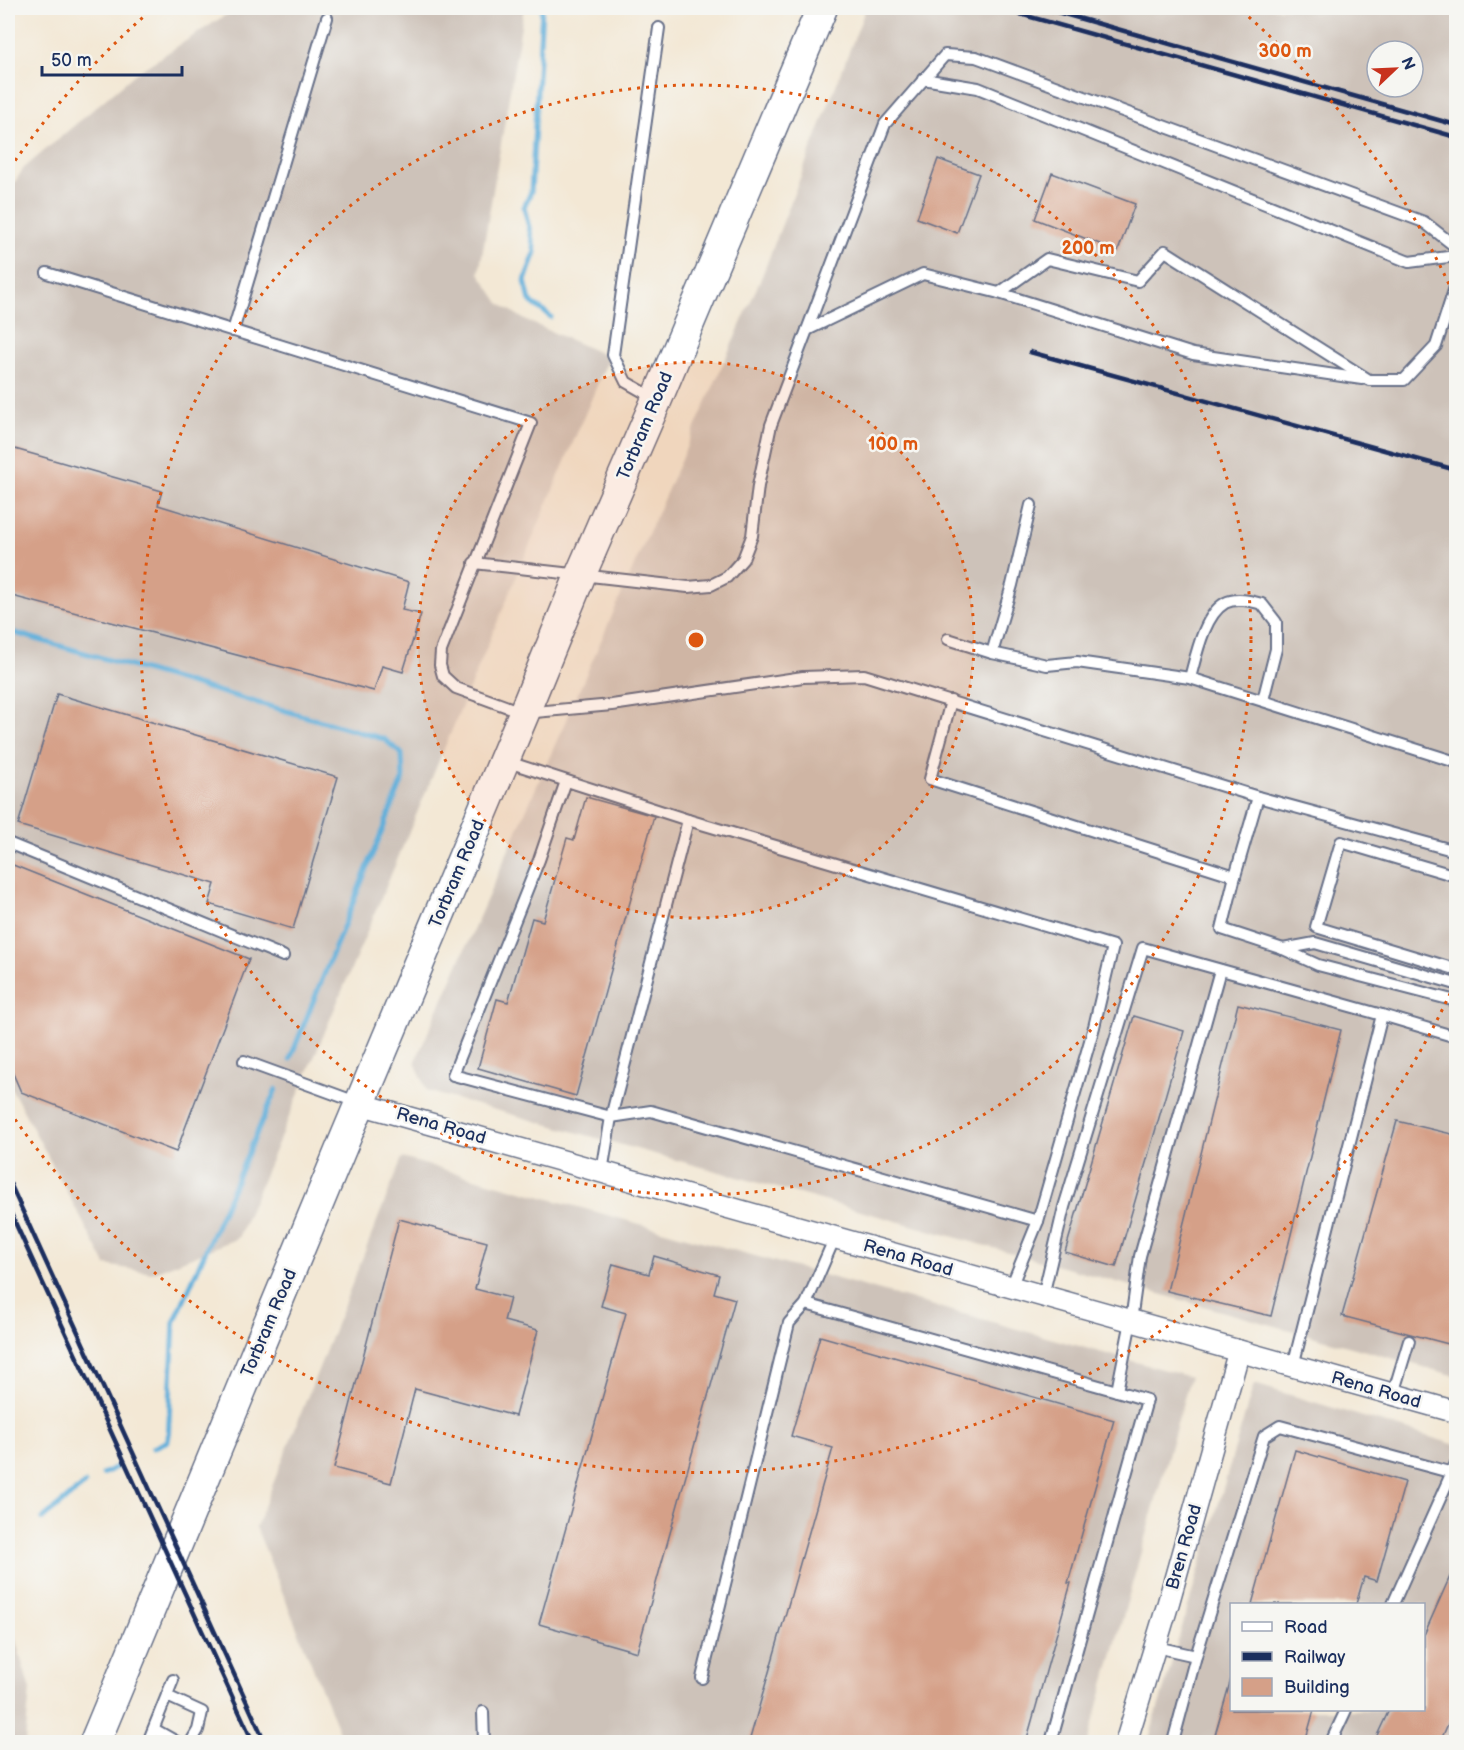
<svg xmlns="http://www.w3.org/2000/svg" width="1464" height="1750" font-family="'Balsamiq Sans',sans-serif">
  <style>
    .industrial { fill: #cdc2b9; fill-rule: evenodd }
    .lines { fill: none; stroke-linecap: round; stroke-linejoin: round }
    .stream { stroke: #60afda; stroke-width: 5 }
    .building { fill: #d5a088 }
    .lane-casing { stroke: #677088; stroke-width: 14 }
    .street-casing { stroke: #677088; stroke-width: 24 }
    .secondary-casing { stroke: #677088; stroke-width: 33 }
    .lane { stroke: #fff; stroke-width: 10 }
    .street { stroke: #fff; stroke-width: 21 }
    .secondary { stroke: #fff; stroke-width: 30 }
    .rail { stroke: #1b2f5e; stroke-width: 4.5 }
    .ring { fill: none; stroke: #de5710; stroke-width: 3; stroke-dasharray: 3 6 }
    .labels { text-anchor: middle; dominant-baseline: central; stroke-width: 5; stroke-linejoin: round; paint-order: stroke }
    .street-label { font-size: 18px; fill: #1b2f5e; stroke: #f6f6f2 }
    .centre { fill: #de5710; stroke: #f6f6f2; stroke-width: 3 }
    .ring-label { font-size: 18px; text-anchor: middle; font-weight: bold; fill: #de5710; stroke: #f6f6f2; stroke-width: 5; stroke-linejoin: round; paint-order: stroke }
  </style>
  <rect width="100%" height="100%" fill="#f6f6f2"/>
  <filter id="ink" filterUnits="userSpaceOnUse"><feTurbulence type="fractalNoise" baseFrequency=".0167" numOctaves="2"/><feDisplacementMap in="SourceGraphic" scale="12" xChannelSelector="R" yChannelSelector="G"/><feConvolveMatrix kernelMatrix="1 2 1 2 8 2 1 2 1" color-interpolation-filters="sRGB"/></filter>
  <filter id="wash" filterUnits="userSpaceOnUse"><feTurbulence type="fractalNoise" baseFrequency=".008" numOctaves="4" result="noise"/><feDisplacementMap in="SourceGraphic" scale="24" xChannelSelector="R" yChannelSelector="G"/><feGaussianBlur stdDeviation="1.35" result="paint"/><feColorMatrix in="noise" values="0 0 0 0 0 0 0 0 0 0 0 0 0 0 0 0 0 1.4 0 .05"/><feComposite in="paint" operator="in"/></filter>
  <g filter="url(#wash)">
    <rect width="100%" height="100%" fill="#f3e8d5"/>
    <g class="industrial">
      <path d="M248,8H524L479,273L499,303L525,320L609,357L238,1238L152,1273L106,1265L8,1082V192L24,168L135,74L224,16Z"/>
      <path d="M866,8H1456V1376L427,1091L415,1062L762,276ZM1377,51H1413V87H1377Z"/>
      <path d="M402,1158L1190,1377L1088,1742H343L256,1527Z"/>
      <path d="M1254,1384L1456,1445V1742H1148ZM1232,1604H1424V1710H1232Z"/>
      <path d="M8,1597L10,1620L30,1690L25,1742H8Z"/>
    </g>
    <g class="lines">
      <g class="stream">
        <path d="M542,8L531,192L524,207L535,252L525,281L530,301L551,317"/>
        <path d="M8,631L384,739L402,754L403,779L290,1059"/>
        <path d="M153,1448L168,1441L174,1323L276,1089"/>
        <path d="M103,1474L116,1467"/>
        <path d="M42,1519L85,1484"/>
        <path d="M8,1739V1742"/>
      </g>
    </g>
    <g id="blocks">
      <g class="building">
        <path d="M938,159L979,174L957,233L917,218Z"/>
        <path d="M1052,173L1135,204L1118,251L1035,219Z"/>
        <path d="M8,447L162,491L158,505L409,582L402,610L421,614L403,672L382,666L374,691L8,595Z"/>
        <path d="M57,694L338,777L293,929L209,904L215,884L18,825Z"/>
        <path d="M586,797L654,816L576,1096L478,1068L497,999L508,1002L532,918L543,921L567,838L574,840Z"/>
        <path d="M8,863L249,959L176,1152L21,1092L8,1062Z"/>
        <path d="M1238,1004L1341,1030L1271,1316L1167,1291Z"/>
        <path d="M1134,1016L1184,1031L1116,1267L1065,1252Z"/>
        <path d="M1397,1121L1456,1135V1346L1342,1316Z"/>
        <path d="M399,1219L487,1242L475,1289L510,1298L504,1321L538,1330L515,1416L415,1389L391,1483L334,1468Z"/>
        <path d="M654,1256L719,1275L714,1293L735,1299L637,1652L539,1624L626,1313L601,1306L613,1264L649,1274Z"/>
        <path d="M820,1336L1114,1420L1068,1583H1071L1026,1742H749L833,1448L791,1436Z"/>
        <path d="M1295,1450L1405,1482L1377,1581L1364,1577L1356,1604H1252Z"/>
        <path d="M1456,1563V1706L1440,1742H1374L1389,1710H1424V1635Z"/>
        <path d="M1231,1679L1232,1710H1314L1305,1742H1213Z"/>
      </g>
    </g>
  </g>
  <g filter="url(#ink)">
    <use href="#blocks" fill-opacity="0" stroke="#677088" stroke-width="1.5"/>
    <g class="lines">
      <g class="lane-casing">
        <g id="lane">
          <path d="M923,79L978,88L1409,262L1456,256"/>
          <path d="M47,273L531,423L441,651L440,665L443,676L456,688L524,713L612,705L803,677L864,675L1258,797L1456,851"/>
          <path d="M999,293L1193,354L1362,379"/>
          <path d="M807,330L923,274L999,293L1047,259L1138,281L1165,251L1369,380H1404L1436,346L1456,284"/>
          <path d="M233,331L327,18"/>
          <path d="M654,398L626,382L613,355L659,28"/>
          <path d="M474,563L688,587L711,585L727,577L743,559L752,536L758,486L771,425L885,124L945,55L976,57L1424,222L1456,247"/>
          <path d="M948,639L992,653L1047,665L1077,662L1190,678L1456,762"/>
          <path d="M992,653L1012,585L1031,505"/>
          <path d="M1190,678C1196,656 1204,615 1225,603C1236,597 1251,601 1262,604L1276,622V649L1263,700"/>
          <path d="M951,701L930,779L1235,876L1258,797"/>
          <path d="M505,761L688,820L611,1117L602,1172"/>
          <path d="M566,781L539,860L453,1075L611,1117L651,1111L1038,1221L1094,1027L1113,946L688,820"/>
          <path d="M8,843L283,956"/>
          <path d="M1235,876L1222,929L1283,949L1318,965L1456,1001"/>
          <path d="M1283,949L1315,943L1456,984"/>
          <path d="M1455,969L1316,927L1341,842L1456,876"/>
          <path d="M1382,1015L1456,1037"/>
          <path d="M244,1061L359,1103"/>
          <path d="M1011,1287L1038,1221"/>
          <path d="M1043,1296L1064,1207L1143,948L1382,1015L1293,1366"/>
          <path d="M806,1304L1117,1391"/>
          <path d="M1393,1394L1409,1341"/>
          <path d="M1393,1604L1456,1463"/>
          <path d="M1156,1647L1196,1656L1264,1436L1280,1426L1453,1473"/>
          <path d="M702,1678L789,1323L806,1304L835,1237"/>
          <path d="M167,1696L202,1712L198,1730L191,1742"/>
          <path d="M483,1712L484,1742"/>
          <path d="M154,1729L177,1742"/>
          <path d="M148,1742L173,1680"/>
          <path d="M1051,1742L1147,1400L1117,1391L1131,1321L1140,1256L1220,970"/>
          <path d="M1173,1742L1196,1656"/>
          <path d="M1331,1742L1346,1710"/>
        </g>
      </g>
      <g class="street-casing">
        <g id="street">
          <path d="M360,1104L1456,1412"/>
          <path d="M1126,1742L1168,1604L1239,1351"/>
        </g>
      </g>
      <g class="secondary-casing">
        <path id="secondary" d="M95,1742L345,1139L524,713L580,576L657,399L822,8"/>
      </g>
      <use href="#lane" class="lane"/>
      <use href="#street" class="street"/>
      <use href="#secondary" class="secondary"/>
      <g class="rail">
        <path d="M999,8L1456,137"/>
        <path d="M1043,8L1456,125"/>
        <path d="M1030,352L1456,470"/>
        <path d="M8,1179L265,1742"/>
        <path d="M8,1207L253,1742"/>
      </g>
    </g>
  </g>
  <circle cx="696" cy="640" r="278" fill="#de5710" fill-opacity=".12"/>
  <g class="ring">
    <circle cx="696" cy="640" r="278"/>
    <circle cx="696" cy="640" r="555"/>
    <path d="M1454 985A833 833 0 0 1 10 1112M10 168A833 833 0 0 1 150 11M1242 11A833 833 0 0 1 1454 295"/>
  </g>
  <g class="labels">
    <g class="street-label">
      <text transform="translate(645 426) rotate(-67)">Torbram Road</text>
      <text transform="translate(457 874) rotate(-67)">Torbram Road</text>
      <text transform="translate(441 1126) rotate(16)">Rena Road</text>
      <text transform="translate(908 1258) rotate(16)">Rena Road</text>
      <text transform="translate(269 1323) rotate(-67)">Torbram Road</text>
      <text transform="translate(1376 1390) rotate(16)">Rena Road</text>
      <text transform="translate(1184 1547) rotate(-74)">Bren Road</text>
    </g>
  </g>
  <circle cx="696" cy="640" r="9" class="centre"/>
  <g class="ring-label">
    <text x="1285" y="57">300 m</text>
    <text x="1088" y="254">200 m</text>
    <text x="893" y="450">100 m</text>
  </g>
  <rect width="1464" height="1750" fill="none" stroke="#f6f6f2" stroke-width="30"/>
  <rect x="1230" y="1603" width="195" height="108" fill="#f6f6f2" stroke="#9ea6b7" stroke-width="1.5"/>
  <rect x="1242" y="1622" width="30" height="9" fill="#ffffff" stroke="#9ea6b7" stroke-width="1.5"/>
  <text x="1284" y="1633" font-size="18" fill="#1b2f5e">Road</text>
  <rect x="1242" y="1652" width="30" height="9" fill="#1b2f5e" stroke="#9ea6b7" stroke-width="1.5"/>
  <text x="1284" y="1663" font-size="18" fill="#1b2f5e">Railway</text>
  <rect x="1242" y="1678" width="30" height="18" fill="#d5a088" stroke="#9ea6b7" stroke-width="1.5"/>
  <text x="1284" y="1693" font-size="18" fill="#1b2f5e">Building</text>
  <g transform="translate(1395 69) rotate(67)"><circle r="28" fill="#f6f6f2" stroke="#9ea6b7" stroke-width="1.5"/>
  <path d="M0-4.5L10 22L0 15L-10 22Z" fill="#c8321e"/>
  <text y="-9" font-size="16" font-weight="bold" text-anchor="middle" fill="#1b2f5e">N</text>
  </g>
  <path d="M42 66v9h140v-9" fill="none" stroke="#1b2f5e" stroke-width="3"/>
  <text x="51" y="66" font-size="18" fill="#1b2f5e" stroke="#f6f6f2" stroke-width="4.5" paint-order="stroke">50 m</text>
</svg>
